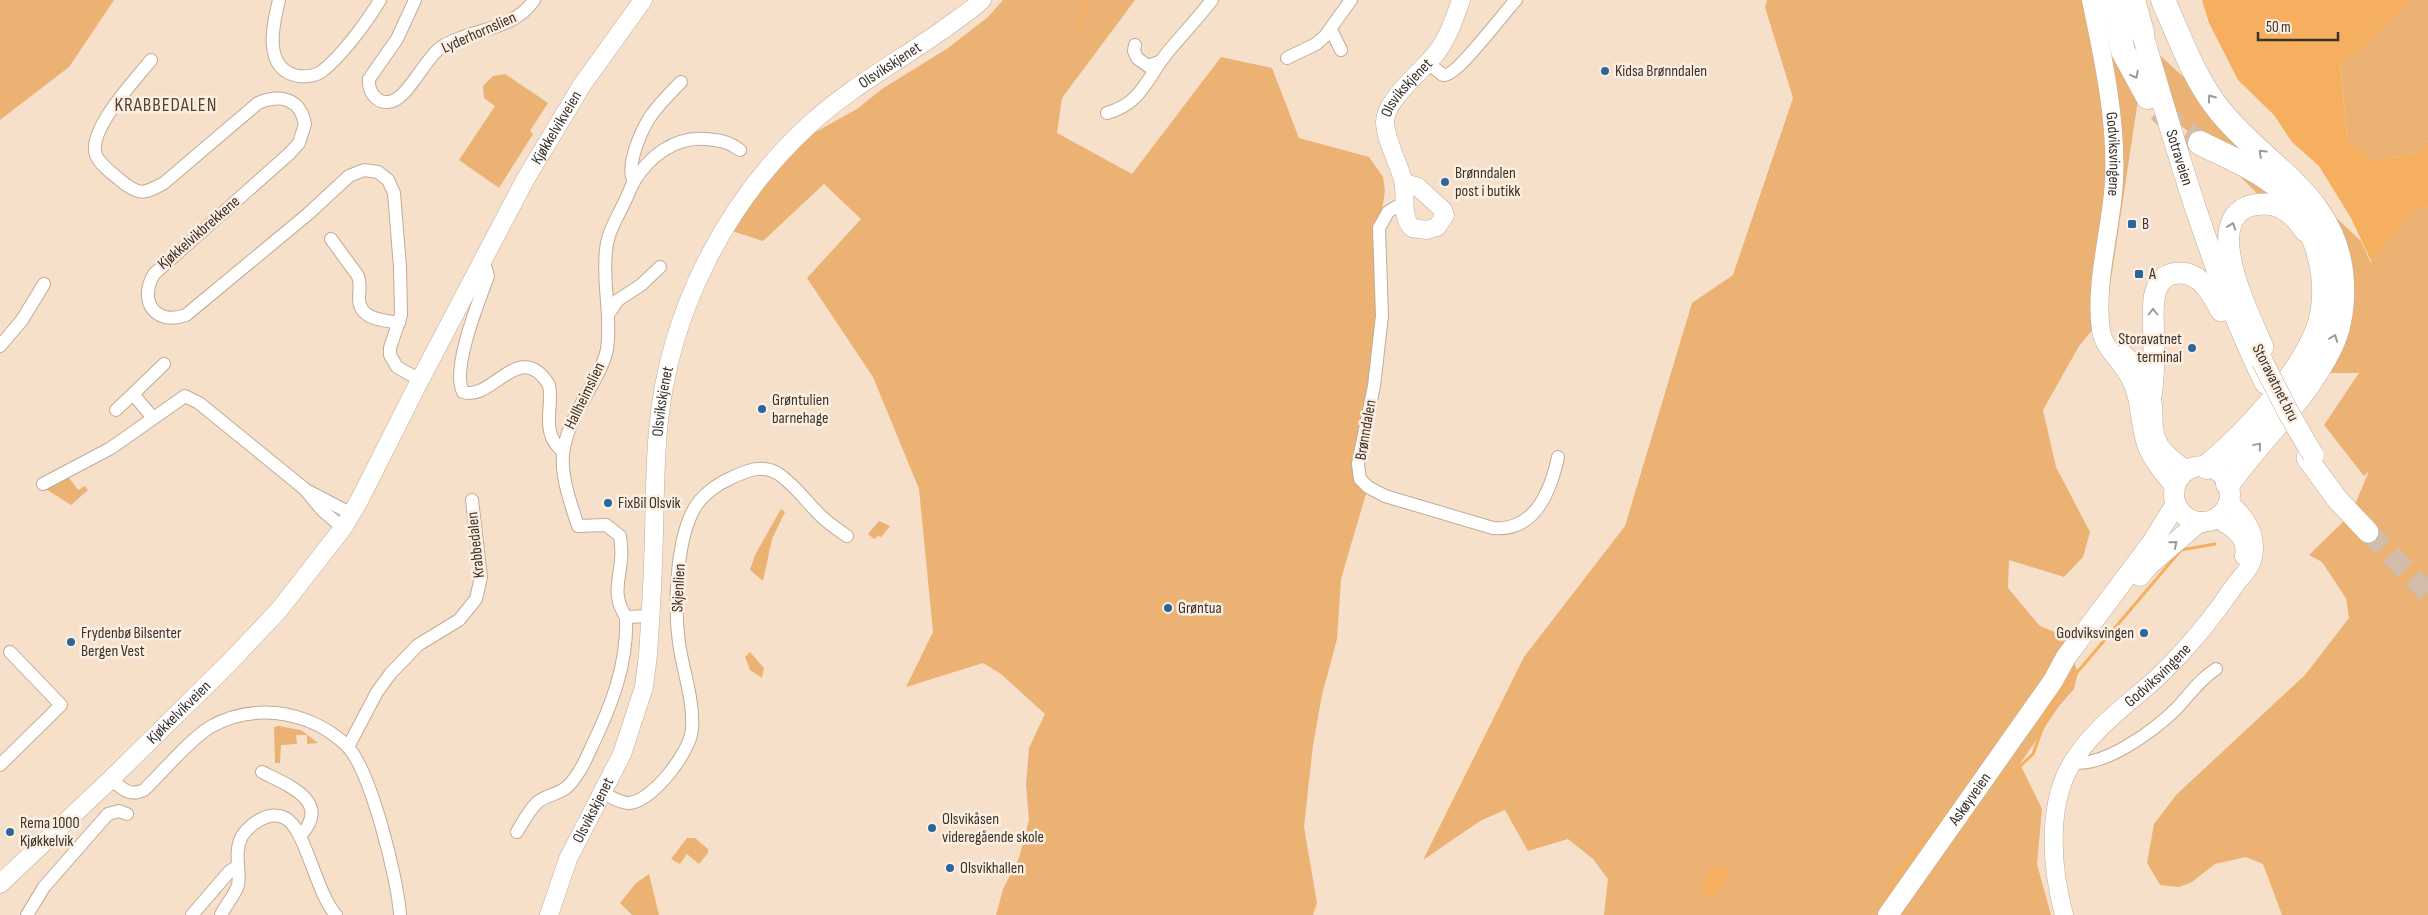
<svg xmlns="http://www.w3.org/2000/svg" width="2428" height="915" font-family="'Sofia Sans Condensed',sans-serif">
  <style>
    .green { fill: #ebb273 }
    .water { fill: #f5af5e }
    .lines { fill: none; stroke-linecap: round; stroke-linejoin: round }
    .stream { stroke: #f5af5e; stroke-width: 3 }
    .trunk-tunnel { stroke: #d1bdaa; stroke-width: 21; stroke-dasharray: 21 11; stroke-linecap: butt }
    .motorway-tunnel { stroke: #d1bdaa; stroke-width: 24; stroke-dasharray: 24 12; stroke-linecap: butt }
    .minor-casing { stroke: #c1ac97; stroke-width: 14 }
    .secondary-casing { stroke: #c1ac97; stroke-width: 19 }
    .primary-casing { stroke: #c1ac97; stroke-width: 21 }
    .trunk-casing { stroke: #c1ac97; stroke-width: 22 }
    .motorway-casing { stroke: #c1ac97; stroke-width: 25 }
    .minor { stroke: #fff; stroke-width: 12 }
    .secondary { stroke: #fff; stroke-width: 18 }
    .primary { stroke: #fff; stroke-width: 20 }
    .trunk { stroke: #fff; stroke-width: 21 }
    .motorway { stroke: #fff; stroke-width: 24 }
    .trunk-bridge-casing { stroke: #c1ac97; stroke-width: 22; stroke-linecap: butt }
    .trunk-bridge { stroke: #fff; stroke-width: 21 }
    .oneway { stroke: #9e9995 }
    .poi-dot { fill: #28679e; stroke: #fcefe2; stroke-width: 2 }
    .labels { text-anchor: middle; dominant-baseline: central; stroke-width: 5; stroke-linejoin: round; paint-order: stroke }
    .street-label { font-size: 16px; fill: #3c332b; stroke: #fcefe2 }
    .poi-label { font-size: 16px; fill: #3c332b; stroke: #fcefe2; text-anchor: start }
    .quarter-label { font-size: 19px; letter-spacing: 1px; fill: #554330; stroke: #fcefe2 }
  </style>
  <rect width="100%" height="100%" fill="#f6e0ca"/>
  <g class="green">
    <path d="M0,0H114L69,67L0,120Z"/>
    <path d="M1003,0H1135L1062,98L1057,133L1132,174L1221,57L1272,68L1299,138L1369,157L1383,177L1385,191L1379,228L1382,278L1358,464L1368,487L1341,579L1337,639L1322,695L1313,745L1304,827L1317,903L1313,915H996L1003,889L1019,858L1029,820L1026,785L1029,748L1045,714L1001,674L983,663L906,687L933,632L919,489L873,377L807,278L861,219L824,184L763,241L732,231L753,198L803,139L857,109L882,89L948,48L988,17Z"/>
    <path d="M1767,0H2130L2139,36L2361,241L2371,263L2410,212L2428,206V915H2282L2263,864L2246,857L2215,864L2192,882L2179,887L2160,885L2147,863L2154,824L2176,795L2305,675L2349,618L2346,598L2322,562L2309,555L2351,514L2369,471L2364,476L2324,425L2359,373H2311L2331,304L2302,237L2217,154L2139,93L2106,313L2079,346L2043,410L2056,467L2090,532L2083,557L2064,577L2009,560L2008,588L2040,626L2062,635L2078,672L2074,689L2059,706L2020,764L2042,809L2037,864L2051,915H1604L1608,879L1593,859L1568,839L1528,851L1505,810L1480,821L1423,860L1524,657L1625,526L1692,303L1733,275L1793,98L1765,7Z"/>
    <path d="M2411,0H2428V141L2418,153L2374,161L2347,139L2340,60L2359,51Z"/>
    <path d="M505,74L548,103L530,131L533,134L499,188L459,160L495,106L484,98L483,86L493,76Z"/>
    <path d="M67,475L78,490L85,486L88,490L71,505L44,488Z"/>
    <path d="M781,509L785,512L772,539L763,581L750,570L755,555Z"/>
    <path d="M879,521L890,526L881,537L878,536L874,539L868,534Z"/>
    <path d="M750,652L764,668L762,678L750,670L745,657Z"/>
    <path d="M279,726L301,730L318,743L307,744V735H296L297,744L281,745L280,763H275L274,727Z"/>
    <path d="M687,838H695L708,849V853L699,864L687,854L680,864L671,859Z"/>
    <path d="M649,874L659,915H632L620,903L636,883Z"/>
  </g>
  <g class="water">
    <path d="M2202,0H2411L2359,51L2340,61L2347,139L2374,161L2418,153L2428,141V206L2410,212L2372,263L2351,218L2319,166L2292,142L2274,115L2238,80L2209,23Z"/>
    <path d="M1726,867L1730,874L1715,898L1703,894L1709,869Z"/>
  </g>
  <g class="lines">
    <g class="stream">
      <path d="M1081,29L1085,0"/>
      <path d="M1991,782L2015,771L2033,754L2052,702L2181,550L2215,544"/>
      <path d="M1884,905L1896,875L1948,813"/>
    </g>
    <path class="trunk-tunnel" d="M2368,532L2428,593"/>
    <path class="motorway-tunnel" d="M2159,110L2177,127L2200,143"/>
    <g class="minor-casing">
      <g id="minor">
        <path d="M279,0C273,24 262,69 298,76C306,77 314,76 321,72C341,57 367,22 380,0"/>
        <path d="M415,0L397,39L369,79C368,90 375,103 388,102C406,102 424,60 440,48C469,28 513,32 534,0"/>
        <path d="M1331,30L1341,50"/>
        <path d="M1135,45L1134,51L1137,58L1148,66L1161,61"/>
        <path d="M1287,58L1316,44L1325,36L1351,0"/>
        <path d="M151,60C136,79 87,130 96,155C100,165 112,173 120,180C139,196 144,194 164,183L258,103C280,94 300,98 305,124L299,143L290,153L154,274C138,301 155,326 186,315L308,214L349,176L364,170L378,172L388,180L394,193L400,267L401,315L390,348V355L397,367L420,380"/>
        <path d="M1428,63L1443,75C1456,78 1504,12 1516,0"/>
        <path d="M1107,113C1142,103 1147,78 1167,53C1182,35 1198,18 1212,0"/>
        <path d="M634,182C625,167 641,131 650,117C659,104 670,93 681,82"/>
        <path d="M1405,206L1396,207L1388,212L1379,228L1382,316L1374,386L1358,464L1360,479L1368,487L1385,496L1493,528C1535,532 1551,490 1558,457"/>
        <path d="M331,239L358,276C361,284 359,291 359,299C360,320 383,320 399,323"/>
        <path d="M480,264L486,269L488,276C479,301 451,369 463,392C492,402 520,337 549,385C554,408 539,431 563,452"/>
        <path d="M609,313L618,300L641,285L660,267"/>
        <path d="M0,346L22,320L44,284"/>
        <path d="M116,410L133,394"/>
        <path d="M153,418L133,394L164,364"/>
        <path d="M43,484L111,448L185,396L199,403L306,490L352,514"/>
        <path d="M307,492L323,511L343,528"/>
        <path d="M650,616L626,617C612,595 619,583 621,560C622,552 621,543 620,536L606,525L578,526C559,468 554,452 585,397C593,383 604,365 607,349C612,316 602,283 606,251C607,234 616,220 623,205C627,198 630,189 634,181C650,156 674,137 705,139C718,140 728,141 740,150"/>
        <path d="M348,747L377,692L391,673L418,645L459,620L476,599L481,577L472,500"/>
        <path d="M2073,762C2104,768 2156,729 2177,708C2190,694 2200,679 2216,669"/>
        <path d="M0,765L61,705L10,652"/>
        <path d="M262,772C287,785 333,801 300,836"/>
        <path d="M111,779C122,789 130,797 144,790C164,771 187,742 210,727C231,715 252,711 276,713C302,716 328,727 347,746C371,771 398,880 400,915"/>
        <path d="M601,792C610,796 619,803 629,803C652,802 691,751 692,729C694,700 683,671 679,643C674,607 676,541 694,509C701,496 717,484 731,478C746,471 761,464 777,473C793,483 805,500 818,513C826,522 837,529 847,536"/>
        <path d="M517,832C523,822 530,808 539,801C547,795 559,794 567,787C578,777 585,762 591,748C611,707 628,664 626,617"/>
        <path d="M27,915L44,887L108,814L119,811L127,814"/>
        <path d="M192,915L229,872L236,867"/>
        <path d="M221,915C225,906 235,895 238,885C241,870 233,853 242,836C247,828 257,820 266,817C272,815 279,815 285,818C305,827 316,893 336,915"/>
      </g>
    </g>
    <g class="secondary-casing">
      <g id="secondary">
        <path id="s1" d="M2091,0C2103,57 2117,122 2114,180C2112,227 2094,283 2101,330C2103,348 2122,362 2130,378C2142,400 2138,424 2147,447C2153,462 2164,475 2175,487"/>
        <path id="s2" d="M1404,183L1418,187L1443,210L1445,215L1437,227L1427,230L1412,228C1400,216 1407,195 1403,180C1398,161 1386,142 1385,122C1385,99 1424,70 1437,52C1448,38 1455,17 1461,0"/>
        <path d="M2124,354C2140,369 2151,384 2153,406C2154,419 2152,433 2159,444C2165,455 2177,463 2187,470"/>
        <path d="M2216,518C2231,527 2248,536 2244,556"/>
        <path id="s3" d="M0,884L111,779L229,663L279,610L343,528L359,501L420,380L525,180L582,85L643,0"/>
        <path id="s4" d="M549,915L568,859L622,754L644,687L648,655C650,625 652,595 653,564C655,520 654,474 658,430C668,315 724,203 809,125C850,87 899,61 944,29C957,19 971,11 982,0"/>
        <path id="s5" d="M2064,915C2052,870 2047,812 2068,770C2089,730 2128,705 2160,675C2188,648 2213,618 2235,585C2241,576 2251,569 2253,557C2258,533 2245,517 2229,502"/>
      </g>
    </g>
    <g class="primary-casing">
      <g id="primary">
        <circle cx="2202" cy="494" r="28"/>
        <path d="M2140,576L2148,566L2199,522"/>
        <path id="s6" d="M1888,915L2053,681L2066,657L2151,544L2176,504"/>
      </g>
    </g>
    <g class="trunk-casing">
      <g id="trunk">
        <path id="s7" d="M2142,32C2177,152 2211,271 2265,383"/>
        <path d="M2263,347C2249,314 2192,204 2265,204C2282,204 2296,217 2305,231"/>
        <path d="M2151,396C2154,378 2154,360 2154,342C2154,319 2145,272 2181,273C2202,274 2212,294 2221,311"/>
        <path d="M2307,458L2337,499L2368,532"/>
      </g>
    </g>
    <g class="motorway-casing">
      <g id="motorway">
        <path d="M2111,0L2123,51L2148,97"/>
        <path d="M2133,0L2142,32"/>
        <path d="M2163,0C2180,38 2194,79 2220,111C2267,169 2338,198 2342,282C2343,304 2340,328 2330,348C2305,400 2260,438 2228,484"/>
        <path d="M2200,143C2226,156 2256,168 2279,187C2298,204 2309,223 2317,247C2325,273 2327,303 2318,329C2300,377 2246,434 2207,467"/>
      </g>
    </g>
    <use href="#minor" class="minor"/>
    <use href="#secondary" class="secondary"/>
    <use href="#primary" class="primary"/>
    <use href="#trunk" class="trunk"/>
    <use href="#motorway" class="motorway"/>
    <g class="trunk-bridge-casing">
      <path id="trunk-bridge" d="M2262,361L2288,412L2313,455"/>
    </g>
    <use href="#trunk-bridge" class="trunk-bridge"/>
  </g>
  <defs><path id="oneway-chevron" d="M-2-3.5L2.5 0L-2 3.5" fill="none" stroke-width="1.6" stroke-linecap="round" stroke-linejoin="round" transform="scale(1.25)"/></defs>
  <g class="oneway">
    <use href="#oneway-chevron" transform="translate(2135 75) rotate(62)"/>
    <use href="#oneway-chevron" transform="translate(2211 98) rotate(-126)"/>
    <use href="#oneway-chevron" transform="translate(2262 153) rotate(-137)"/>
    <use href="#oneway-chevron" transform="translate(2232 226) rotate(-70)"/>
    <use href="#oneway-chevron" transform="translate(2153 312) rotate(-90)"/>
    <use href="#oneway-chevron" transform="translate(2334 338) rotate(-69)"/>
    <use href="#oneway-chevron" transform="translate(2258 446) rotate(-50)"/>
    <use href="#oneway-chevron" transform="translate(2174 544) rotate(-40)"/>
  </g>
  <g class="poi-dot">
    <circle cx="1605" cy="71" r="5"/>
    <circle cx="1445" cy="182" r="5"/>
    <rect x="2127" y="219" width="10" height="10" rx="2.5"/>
    <rect x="2134" y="269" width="10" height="10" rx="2.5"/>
    <circle cx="2192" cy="348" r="5"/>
    <circle cx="762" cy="409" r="5"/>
    <circle cx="608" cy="503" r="5"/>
    <circle cx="1168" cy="608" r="5"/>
    <circle cx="2144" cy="633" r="5"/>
    <circle cx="71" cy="642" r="5"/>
    <circle cx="932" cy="828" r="5"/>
    <circle cx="10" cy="832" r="5"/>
    <circle cx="950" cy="868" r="5"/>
  </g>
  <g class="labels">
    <g class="street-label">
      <text transform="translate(479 33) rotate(-24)">Lyderhornslien</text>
      <text stroke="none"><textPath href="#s4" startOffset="954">Olsvikskjenet</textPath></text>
      <text stroke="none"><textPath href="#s2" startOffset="246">Olsvikskjenet</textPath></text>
      <text stroke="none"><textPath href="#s3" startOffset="949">Kjøkkelvikveien</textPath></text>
      <text stroke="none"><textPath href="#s1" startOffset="156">Godviksvingene</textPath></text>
      <text stroke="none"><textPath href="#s7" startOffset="131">Sotraveien</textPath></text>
      <text transform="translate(199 233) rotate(-41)">Kjøkkelvikbrekkene</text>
      <text transform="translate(2275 383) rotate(63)">Storavatnet bru</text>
      <text transform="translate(585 396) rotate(-64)">Hallheimslien</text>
      <text stroke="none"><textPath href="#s4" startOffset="534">Olsvikskjenet</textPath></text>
      <text transform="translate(1366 430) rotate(-80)">Brønndalen</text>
      <text transform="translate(476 545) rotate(-96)">Krabbedalen</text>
      <text transform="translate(679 588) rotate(-87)">Skjenlien</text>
      <text stroke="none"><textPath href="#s5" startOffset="279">Godviksvingene</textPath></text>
      <text stroke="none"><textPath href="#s3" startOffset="248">Kjøkkelvikveien</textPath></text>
      <text stroke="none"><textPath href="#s6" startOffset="142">Askøyveien</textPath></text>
      <text stroke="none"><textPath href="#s4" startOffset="114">Olsvikskjenet</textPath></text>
    </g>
    <g class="poi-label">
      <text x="1615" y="71">Kidsa Brønndalen</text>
      <text x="1455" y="173">Brønndalen<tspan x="1455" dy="18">post i butikk</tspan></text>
      <text x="2142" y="224">B</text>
      <text x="2149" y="274">A</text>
      <text x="2182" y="339" text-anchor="end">Storavatnet<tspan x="2182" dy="18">terminal</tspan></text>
      <text x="772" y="400">Grøntulien<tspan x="772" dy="18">barnehage</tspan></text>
      <text x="618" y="503">FixBil Olsvik</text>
      <text x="1178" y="608">Grøntua</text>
      <text x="81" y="633">Frydenbø Bilsenter<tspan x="81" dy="18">Bergen Vest</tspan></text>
      <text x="2134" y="633" text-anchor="end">Godviksvingen</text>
      <text x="942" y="819">Olsvikåsen<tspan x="942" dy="18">videregående skole</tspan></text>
      <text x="20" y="823">Rema 1000<tspan x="20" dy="18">Kjøkkelvik</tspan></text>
      <text x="960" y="868">Olsvikhallen</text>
    </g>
    <g class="quarter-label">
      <text x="166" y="105">KRABBEDALEN</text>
    </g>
  </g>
  <path d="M2258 32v8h80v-8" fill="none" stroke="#3c332b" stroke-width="2.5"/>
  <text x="2266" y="32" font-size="15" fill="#3c332b" stroke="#fcefe2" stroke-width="4" paint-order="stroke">50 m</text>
</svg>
